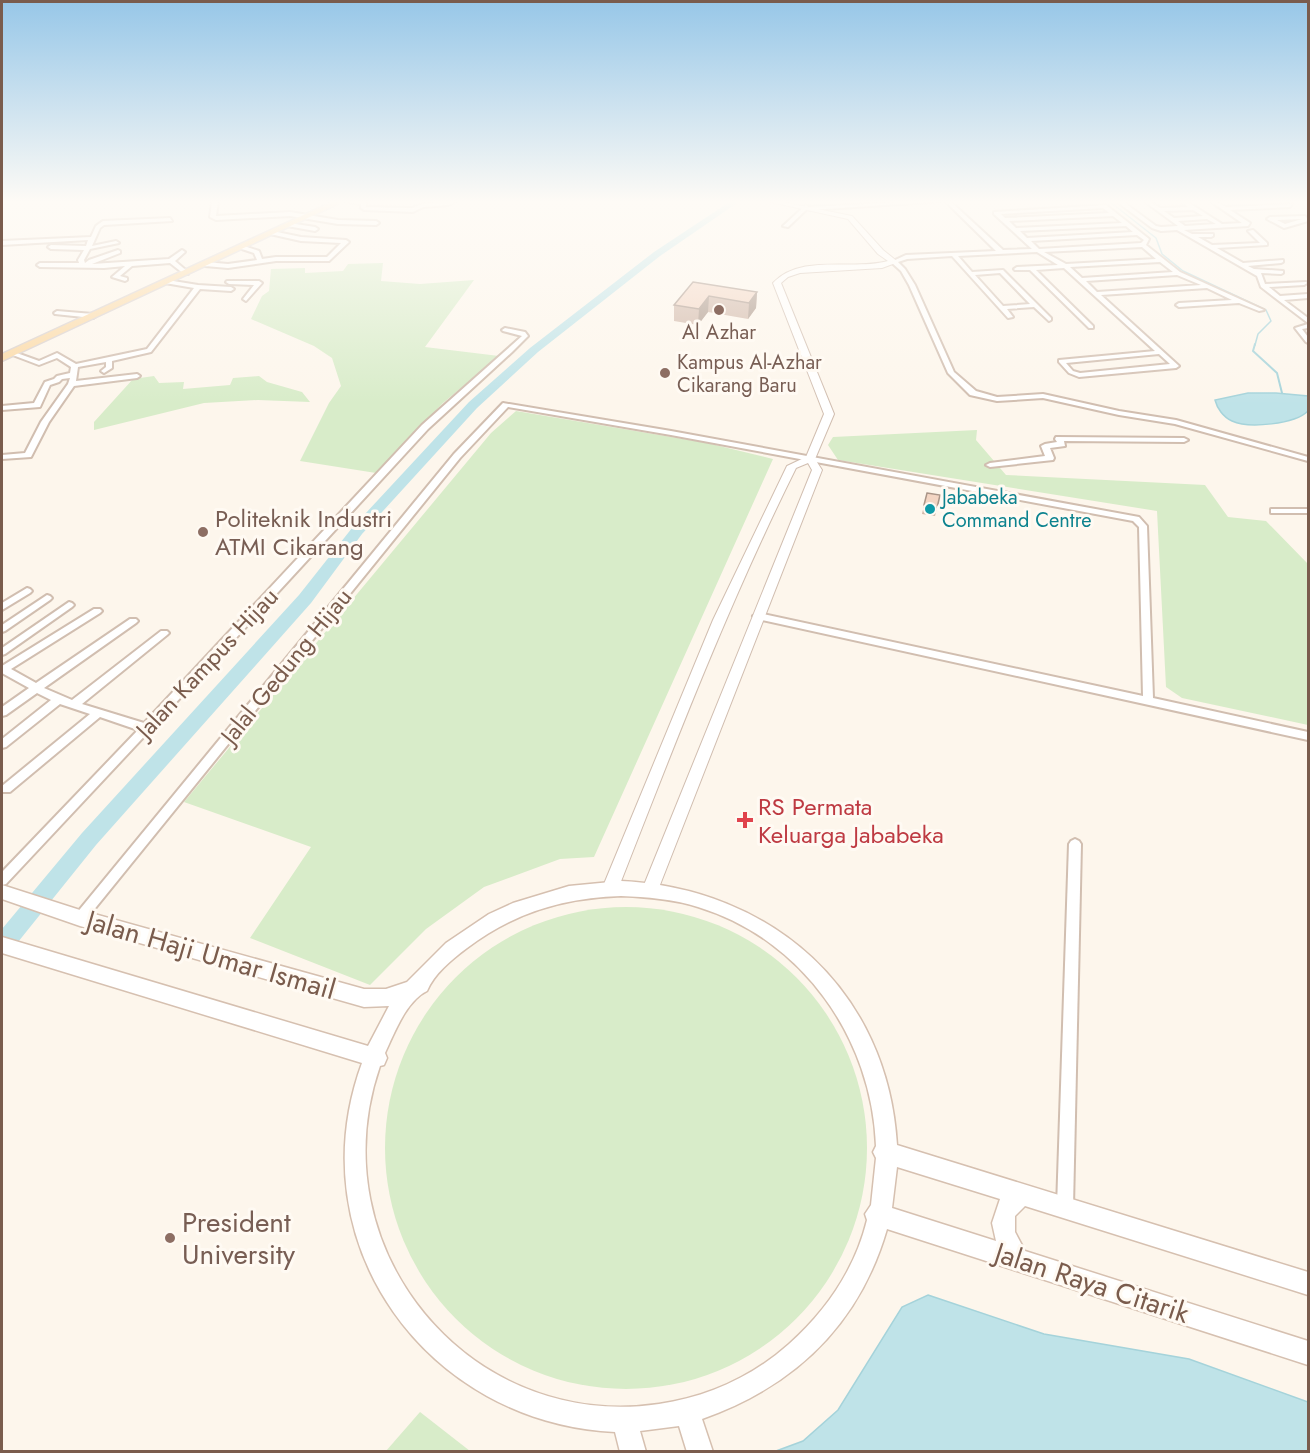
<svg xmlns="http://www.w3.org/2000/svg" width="1310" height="1453" font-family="Jost,sans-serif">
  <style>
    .green { fill: #d8ecc9 }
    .water { fill: #bfe3e8; stroke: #a5d3da; stroke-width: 1.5 }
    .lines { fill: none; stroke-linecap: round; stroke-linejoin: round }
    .stream-far1 { stroke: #a5d3da; stroke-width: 1.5 }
    .stream { stroke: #a5d3da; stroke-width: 2 }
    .river { fill: #bfe3e8; fill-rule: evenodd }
    .minor-casing { stroke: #d1beb0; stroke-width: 4 }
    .tertiary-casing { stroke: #d1beb0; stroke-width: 2 }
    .secondary-casing { stroke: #d6c0b0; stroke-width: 3 }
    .primary-casing { stroke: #dad1cd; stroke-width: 3 }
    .minor { fill: #fff; fill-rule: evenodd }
    .tertiary { fill: #fff; fill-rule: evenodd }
    .secondary { fill: #fff; fill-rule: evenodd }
    .primary { fill: #fbd9a5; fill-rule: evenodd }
    .wall { fill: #d1b7a8 }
    .shaded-wall { fill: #aa9588 }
    .building { fill: #f3d5c3; stroke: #aa9588; stroke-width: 1.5 }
    .education-dot { fill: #8d6e63; stroke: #fffaf3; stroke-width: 2 }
    .culture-dot { fill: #0f9aa8; stroke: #fffaf3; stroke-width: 2 }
    .health-dot { fill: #e0444e; stroke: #fffaf3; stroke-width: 2 }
    .labels { text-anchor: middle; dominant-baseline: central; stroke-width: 6; stroke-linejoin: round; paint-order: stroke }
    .far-education-label { font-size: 20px; fill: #785e54; stroke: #fffaf3 }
    .far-culture-label { font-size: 20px; fill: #0d838f; stroke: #fffaf3; text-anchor: start }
    .education-label { font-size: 24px; fill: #785e54; stroke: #fffaf3; text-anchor: start }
    .street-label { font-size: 24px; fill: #7a5c4d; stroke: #fffaf3 }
    .health-label { font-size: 24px; fill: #be3a42; stroke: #fffaf3; text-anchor: start }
    .near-street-label { font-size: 28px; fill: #7a5c4d; stroke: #fffaf3 }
    .near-education-label { font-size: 28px; fill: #785e54; stroke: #fffaf3; text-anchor: start }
  </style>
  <rect width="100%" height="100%" fill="#fdf6ec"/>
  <g class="green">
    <path d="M383,263L381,281L420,284L474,280L425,347L499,356L443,403L376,473L300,461L329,403L341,386L332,358L314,346L251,319L262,296L269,291L271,269L305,268V273L343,271L348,264Z"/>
    <path d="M154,376L159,383L184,382L183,389L230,385L233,378L259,376L267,382L302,392L310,402L258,400L204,403L94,430V422L133,379Z"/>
    <path d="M516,411L707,443L773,459L594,857L560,859L484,887L426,929L370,985L250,938L311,847L184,802L491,433Z"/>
    <path d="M977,430L976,440L1006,475L1205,485L1228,517L1266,521L1308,564V725L1182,698L1166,687L1157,511L838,460L828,445L833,437Z"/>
    <circle cx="626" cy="1148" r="241"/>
    <path d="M420,1412L470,1451H386Z"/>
  </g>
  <g class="water">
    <path d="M1248,393H1276L1308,396V411C1295,424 1249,429 1232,421C1223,417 1217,408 1215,400Z"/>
    <path d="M928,1295L1044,1334L1189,1359L1308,1402V1451H776L803,1441L838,1410L902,1307Z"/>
  </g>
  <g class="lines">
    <path class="stream-far1" d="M1109,201L1156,238L1162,254L1183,271L1266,310L1271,321L1258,334L1255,345"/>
    <path class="stream" d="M1255,344L1253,351L1277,373L1282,393"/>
    <path class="river" d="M731,201H740L660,256L538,352L477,408L362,534L311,603L96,845L10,952L2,955V929L82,833L299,595L352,528L469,402L530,348L654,252Z"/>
    <g class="minor-casing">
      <g id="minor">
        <path d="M215,201L218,202L216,216L290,212L338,220L376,221L379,223L376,225L338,224L290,216L216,220L210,217L212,202Z"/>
        <path d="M343,201H363L366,203V207L412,208L422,204L456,201L448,205L423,207L413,212L364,210L361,208V204Z"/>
        <path d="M923,201H950L1003,250L1032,249L994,214V212L1106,205L1149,239L1146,245L1180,272L1264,310L1259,311L1239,303L1179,307L1176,305L1179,303L1232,300L1207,288L1101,295L1179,366L1176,368L1079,377L1069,373L1059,362V360L1155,351L1064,268L1036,270L1093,326V328H1089L1030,270H1015L1014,269L1017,267L1058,265L1037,252L958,256L972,272L1003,270L1051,318V320L1049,321L1034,307L1007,309L1013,317L1008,318L952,256L907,259L898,262L905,269L915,285L954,372L976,391L997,397L1043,394L1119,411L1176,420L1308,457V461L1175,424L1119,415L1043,398L997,401L970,395L948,373L909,285L901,271L891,262L906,255L996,251L945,201L810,210L808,208L788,227L783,226L806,205L808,207ZM1103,208L1109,213L1005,218L1001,214ZM1113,216L1122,223L1016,228L1009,221ZM1126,226L1133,232L1027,238L1020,231ZM1137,235L1144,240L1141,243L1039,249L1031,241ZM1142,247L1156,259L1066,264L1044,252ZM1160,262L1173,272L1082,278L1070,267ZM1000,273L1030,304L1003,306L975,275ZM1177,275L1201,285L1097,292L1086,281ZM1159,354L1170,364L1080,373L1073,371L1066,363Z"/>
        <path d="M1116,201H1122L1156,226L1161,227L1178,226L1144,201H1149L1160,208L1188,207L1180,201H1186L1222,224L1242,223L1210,201H1215L1226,207L1292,204L1290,207L1230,210L1250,223L1248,226L1184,230L1192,234H1213V236L1211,237H1198L1212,245L1260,243L1248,231L1253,230L1267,243V245L1217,248L1243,263L1283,260V262L1281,263L1248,266L1254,269L1283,271V273L1281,274L1261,273L1265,284L1306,282L1307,283L1304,285L1269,287L1280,296L1308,294V298L1284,300L1308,318V323L1261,287L1257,276L1177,230L1161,231L1152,228ZM1193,210L1203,216L1174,218L1164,211ZM1207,219L1216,224L1185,226L1178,221Z"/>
        <path d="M1305,216L1308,219V221L1284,228L1267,219L1270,217ZM1302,219L1285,224L1277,220Z"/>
        <path d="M170,218L172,221L104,225L100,228L92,246L116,241L119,243L90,249L84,260L85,263L89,260L118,250L120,251V253L92,264L169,259L182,250L185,252L175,261L188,272V274H184L170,263L132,266L120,276L127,278V280L125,281L112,277L125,266L104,268L40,267L37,265L40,263H79L78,260L84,250L51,249L48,247L51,245L86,246L88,240L2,245V241L91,237L96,226L103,221Z"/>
        <path d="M289,223L315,227L318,229L315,231L287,226Z"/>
        <path d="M272,231L301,237L346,240L349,242L329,261H276L228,268L205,266L202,264L205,262L228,264L257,260L254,253L239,248V246L241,245L259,251L262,259L276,257H327L341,243L301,241L270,234L269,233Z"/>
        <path d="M167,280L198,285L231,287L234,289L231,291L200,289L151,352L112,361V368L104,373L101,371L106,367V362L78,367L76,381L137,374L140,376L137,378L74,386L49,422L31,457L2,459V455L25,453L41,422L68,384L70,378L62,379L59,382L50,385L40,407L2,410V406L34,403L45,382L54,379L57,376L70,373L71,367L57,358L39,365L10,354V352H14L39,361L57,353L76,364L147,349L194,288L165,283L164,282Z"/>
        <path d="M227,281H259L262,283L246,301L243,299L254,285L229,284L226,282Z"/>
        <path d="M57,311L93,314L96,316L93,318L55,314L54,313Z"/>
        <path d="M1308,324V328L1302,329L1308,337V343L1306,342L1295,328Z"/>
        <path d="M505,328L525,332L528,336L512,352L428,429L212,664L6,884L2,885V872L138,730L100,717L10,792H2V786L90,714L60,704L6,747L2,748V739L51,700L37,693L6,715L2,716V707L29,688L2,673V666L94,609H100L102,611L100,613L11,669L36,683L130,619H136L138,621L136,623L44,688L72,700L161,631H167L169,633L167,635L82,704L144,723L422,425L522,336L503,331L502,330Z"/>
        <path d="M503,403L671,431L1139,517L1147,526L1153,698L1308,732V740L758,619L753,616L758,613L1143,696L1139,527L1133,521L671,435L508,407L460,458L84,922L80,923L76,922L74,918L76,914L454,454Z"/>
        <path d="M1056,437L1184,438L1188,440L1184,442L1064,441L1065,446L1050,448L1054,458L1053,460L990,467L986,465L990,463L1045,456L1041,446L1045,444L1057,442L1055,439Z"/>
        <rect x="1271" y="509" width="37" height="4"/>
        <path d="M27,588L30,589L32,591L30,593L2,610V603Z"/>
        <path d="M47,595L50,596L52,598L50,600L5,631L2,632V625Z"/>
        <path d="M69,602L72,603L74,605L72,607L5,654L2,655V648Z"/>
        <path d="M1075,839L1079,841L1081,844L1073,1207L1070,1212L1065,1215L1060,1212L1057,1207L1069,844L1071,841Z"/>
      </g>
    </g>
    <g class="tertiary-casing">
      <path id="tertiary" d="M766,201H777L852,216L883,250L898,262L882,268L800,273L788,277L781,283L834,414L815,459L822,470L658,890L652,892L646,890L644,885L812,470L808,463L796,468C729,603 675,743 620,884L617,889L612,891L607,889L604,884L713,620L787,466L806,457L824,414L773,283C801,253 852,271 888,261L878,254L848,219Z"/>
    </g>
    <g class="secondary-casing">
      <path id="secondary" d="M621,881C772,888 888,991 897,1145L1308,1272V1295L1025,1206L1015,1216V1232L1025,1251L1308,1341V1365L887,1229C859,1325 795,1386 702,1419L713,1452H687L679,1426L640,1431L646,1452H620L615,1432C427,1423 296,1243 362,1063L2,953V937L368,1046L389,1006L364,1007L80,926L2,899V885L80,910L364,989H386L407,982L446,943L489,914L513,903L569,886ZM621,896C647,897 673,899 698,907C803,939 872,1039 876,1146L873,1152L876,1158L871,1205L865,1214L867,1220C855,1269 826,1311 789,1344C752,1377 707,1397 659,1404C469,1432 317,1248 380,1066L384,1065L387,1058L385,1053C394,1034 406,1001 427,991C434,974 451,960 467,948C513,913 563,898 621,896ZM897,1167L1000,1199L992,1223L996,1241L892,1208Z"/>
    </g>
    <g class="primary-casing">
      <path id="primary" d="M334,201H344L2,361V354Z"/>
    </g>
    <use href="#minor" class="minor"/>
    <use href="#tertiary" class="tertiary"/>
    <use href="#secondary" class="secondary"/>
    <use href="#primary" class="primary"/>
  </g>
  <g class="wall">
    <path d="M693,282L757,292L756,308L748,319L708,312L698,325L674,321V305Z"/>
    <path d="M927,493L937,508L935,516L922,514Z"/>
  </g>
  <g class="shaded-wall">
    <path d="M757,292L756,308L748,319L749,303Z"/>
    <path d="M709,296L708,312L698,325L699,309Z"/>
  </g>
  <g class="building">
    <path d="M693,282L757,292L749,303L709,296L699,309L674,305Z"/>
    <path d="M927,493L940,495L937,508L924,505Z"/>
  </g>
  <linearGradient id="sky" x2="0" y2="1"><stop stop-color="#97c7e8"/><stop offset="0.5" stop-color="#fefbf6"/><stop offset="1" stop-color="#fefbf6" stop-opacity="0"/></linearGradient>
  <rect width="1310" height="404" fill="url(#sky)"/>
  <g class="education-dot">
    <circle cx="719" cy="310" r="6"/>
    <circle cx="665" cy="373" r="6"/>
    <circle cx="203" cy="532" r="6"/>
    <circle cx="170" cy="1238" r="6"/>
  </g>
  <circle class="culture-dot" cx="930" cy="509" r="6"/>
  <path class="health-dot" d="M742 811h6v6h6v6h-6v6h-6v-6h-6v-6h6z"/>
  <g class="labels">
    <g class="far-education-label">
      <text x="719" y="332">Al Azhar</text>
      <text x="677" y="362" text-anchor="start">Kampus Al-Azhar<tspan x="677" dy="23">Cikarang Baru</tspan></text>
    </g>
    <g class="far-culture-label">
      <text x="942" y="497">Jababeka<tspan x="942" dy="23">Command Centre</tspan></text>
    </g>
    <g class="education-label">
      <text x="215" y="518">Politeknik Industri<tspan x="215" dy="28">ATMI Cikarang</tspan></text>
    </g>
    <g class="street-label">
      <text transform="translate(207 663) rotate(-47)">Jalan Kampus Hijau</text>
      <text transform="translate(286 666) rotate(-51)">Jalal Gedung Hijau</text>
    </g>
    <g class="health-label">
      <text x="758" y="806">RS Permata<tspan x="758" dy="28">Keluarga Jababeka</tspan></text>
    </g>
    <g class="near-street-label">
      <text transform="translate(211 955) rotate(16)">Jalan Haji Umar Ismail</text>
      <text transform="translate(1092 1283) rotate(18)">Jalan Raya Citarik</text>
    </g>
    <g class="near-education-label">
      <text x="182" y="1222">President<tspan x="182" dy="32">University</tspan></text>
    </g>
  </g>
  <rect width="1310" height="1453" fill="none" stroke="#7a5c4d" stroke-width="6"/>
</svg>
